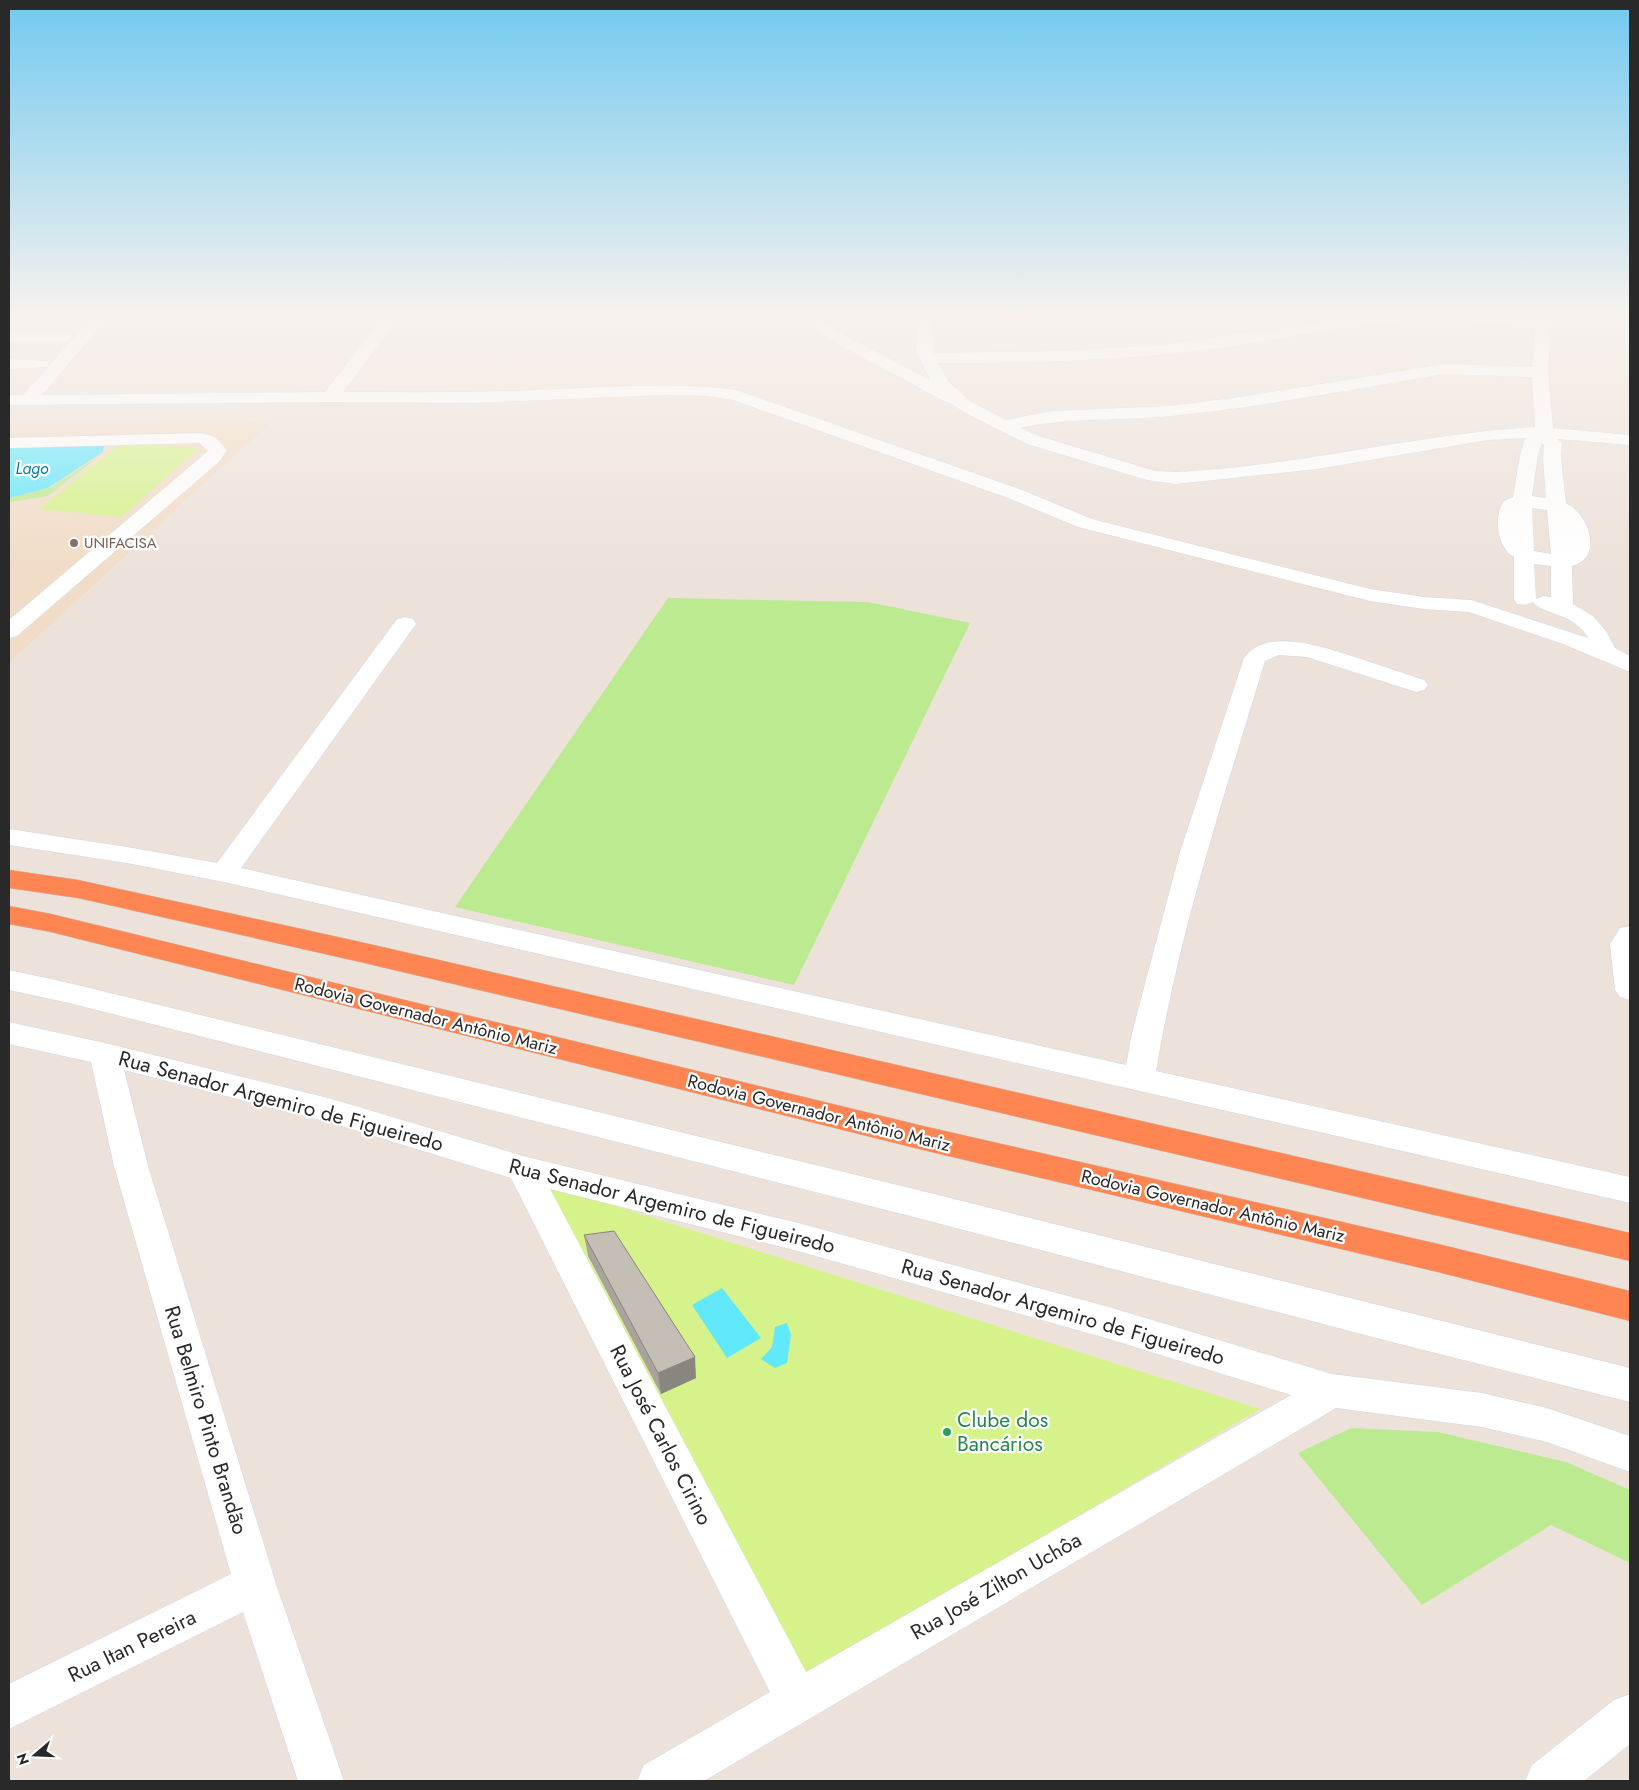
<svg xmlns="http://www.w3.org/2000/svg" width="1639" height="1790" font-family="Jost,sans-serif">
  <style>
    .education { fill: #f1ddc7 }
    .green { fill: #bbea90 }
    .pitch { fill: #d5f38a }
    .water { fill: #61e8fb }
    .lines { fill: none; stroke-linecap: round; stroke-linejoin: round }
    .minor-casing { stroke: #cfd6e4; stroke-width: 1 }
    .highway-casing { stroke: #c3c3c3; stroke-width: 1 }
    .path { stroke: #c3c3c3; stroke-width: 2; stroke-dasharray: 2.5 2; stroke-linecap: butt }
    .minor { fill: #fff; fill-rule: evenodd }
    .highway { fill: #ff8653; fill-rule: evenodd }
    .wall { fill: #a9a39c }
    .shaded-wall { fill: #89857f }
    .building { fill: #c4beb5; stroke: #89857f }
    .education-dot { fill: #8d6e63; stroke: #fff; stroke-width: 2 }
    .leisure-dot { fill: #2e9e5b; stroke: #fff; stroke-width: 2 }
    .labels { text-anchor: middle; dominant-baseline: central; stroke-width: 4.5; stroke-linejoin: round; paint-order: stroke }
    .far-education-label { font-size: 15px; fill: #785e54; stroke: #fff; text-anchor: start }
    .far-water-label { font-size: 16px; font-style: italic; fill: #017fa0; stroke: #fff }
    .street-label { font-size: 18px; fill: #292929; stroke: #fff }
    .near-street-label { font-size: 21px; fill: #292929; stroke: #fff }
    .near-leisure-label { font-size: 21px; fill: #27864d; stroke: #fff; text-anchor: start }
  </style>
  <rect width="100%" height="100%" fill="#ede2da"/>
  <path class="education" d="M271,422L9,663V423Z"/>
  <g class="green">
    <path d="M103,453L48,496L9,502V498L50,488Z"/>
    <path d="M668,598L868,602L970,623L794,985L455,907Z"/>
    <path d="M1351,1428L1438,1432L1566,1462L1630,1490V1563L1551,1525L1422,1605L1298,1453Z"/>
  </g>
  <g class="pitch">
    <path d="M121,443L199,448L121,517L39,509Z"/>
    <path d="M539,1182L1260,1409L803,1678Z"/>
  </g>
  <g class="water">
    <path d="M9,445H104L103,452L48,488L9,498Z"/>
    <path d="M722,1288L761,1338L727,1358L692,1305Z"/>
    <path d="M787,1323L791,1335L787,1363L775,1368L761,1359L772,1347L775,1327Z"/>
  </g>
  <g class="lines">
    <g class="minor-casing">
      <g id="minor">
        <path d="M94,315H110L42,395L325,392L366,339L381,315H397L379,344L343,392C407,392 471,393 536,390C602,388 670,381 736,390L1022,490L1092,519L1370,589L1424,597L1471,600L1588,638C1574,612 1542,615 1533,602L1525,605L1517,604L1514,599V557C1497,547 1493,517 1504,501L1513,497L1520,455L1525,438L1488,440L1317,469L1176,484L1147,480L1030,445C1007,435 987,424 966,413C957,408 951,402 942,400L834,342L798,315H816L846,336L930,380L916,350L918,315H934L933,353L1062,351L1163,345L1372,315H1500L1534,318L1533,315H1549L1551,324L1548,372L1553,428L1630,435V445L1558,439L1562,444L1561,458L1566,503C1589,514 1604,558 1572,566L1573,604L1593,616L1606,631L1615,648L1630,656V672L1563,644L1469,612L1424,609L1370,601L1078,527L1008,498L733,400L707,396L665,395L472,403L330,402L9,405V395H23ZM1398,322H1471L1535,328L1532,367L1445,364L1240,397L1170,406L1052,411L1006,420L970,401L948,381L938,363C1024,363 1110,361 1195,351C1263,343 1330,327 1398,322ZM1445,374L1532,377L1535,427C1415,434 1297,467 1176,472L1155,471L1042,437L1020,428C1071,417 1120,421 1171,416C1263,407 1354,389 1445,374ZM1542,443L1544,445L1543,458L1546,498L1532,496L1538,455ZM1532,508L1547,510L1551,554L1534,551ZM1534,564L1551,566V597L1544,596L1536,599Z"/>
        <path d="M9,332H64L70,334L72,337L70,340L64,342H9Z"/>
        <path d="M9,359L47,361L49,364L47,367L9,369Z"/>
        <path d="M201,433L215,437L227,450L220,461L17,636L9,638V620L208,451L199,443L9,448V438Z"/>
        <path d="M405,617L413,619L416,624L241,868L1126,1065L1132,1033L1180,852L1244,658C1268,623 1338,652 1370,662C1388,668 1406,674 1424,680L1428,685L1424,690L1416,692L1307,657L1279,655L1265,661C1224,796 1179,932 1156,1071L1630,1177V1203L224,882L127,863L9,845V829L127,847L217,863L397,619Z"/>
        <path d="M1630,926V1000L1620,997L1615,990L1610,944L1620,928Z"/>
        <path d="M9,970L69,983L922,1191L1630,1368V1402L1388,1341L922,1219L69,1003L9,990Z"/>
        <path d="M9,1022L105,1043L332,1099L523,1156L798,1223L1109,1307L1332,1374L1482,1393L1547,1408L1630,1436V1472L1547,1442L1482,1427L1336,1408L704,1781H637L644,1765L770,1692L511,1178L332,1123L124,1070L148,1166L276,1584L344,1781H298L243,1612L9,1729V1684L231,1574L114,1166L91,1062L9,1044ZM550,1189L798,1251L1109,1339L1291,1395L806,1672Z"/>
        <path d="M1630,1694V1744L1584,1781H1525L1532,1765L1614,1700Z"/>
      </g>
    </g>
    <g class="highway-casing">
      <g id="highway">
        <path d="M9,870L78,880L356,941L1630,1233V1261L356,961L78,898L9,888Z"/>
        <path d="M9,906L51,914L923,1126L1438,1244L1630,1291V1321L1438,1272L923,1150L51,932L9,924Z"/>
      </g>
    </g>
    <path class="path" d="M9,494L10,492"/>
    <use href="#minor" class="minor"/>
    <use href="#highway" class="highway"/>
  </g>
  <path class="wall" d="M584,1235L696,1378L661,1394L588,1256Z"/>
  <path class="shaded-wall" d="M695,1357L696,1378L661,1394L658,1373Z"/>
  <path class="building" d="M614,1231L695,1357L658,1373L584,1235Z"/>
  <linearGradient id="sky" x2="0" y2="1"><stop stop-color="#72c9f0"/><stop offset="0.56" stop-color="#f7f2ee"/><stop offset="1" stop-color="#f7f2ee" stop-opacity="0"/></linearGradient>
  <rect width="1639" height="566" fill="url(#sky)"/>
  <circle class="education-dot" cx="74" cy="543" r="5"/>
  <circle class="leisure-dot" cx="947" cy="1432" r="5"/>
  <g class="labels">
    <g class="far-education-label">
      <text x="84" y="543">UNIFACISA</text>
    </g>
    <g class="far-water-label">
      <text x="32" y="468">Lago</text>
    </g>
    <g class="street-label">
      <text transform="translate(426 1016) rotate(14)">Rodovia Governador Antônio Mariz</text>
      <text transform="translate(819 1113) rotate(14)">Rodovia Governador Antônio Mariz</text>
      <text transform="translate(1213 1206) rotate(13)">Rodovia Governador Antônio Mariz</text>
    </g>
    <g class="near-street-label">
      <text transform="translate(281 1101) rotate(15)">Rua Senador Argemiro de Figueiredo</text>
      <text transform="translate(672 1206) rotate(14)">Rua Senador Argemiro de Figueiredo</text>
      <text transform="translate(1063 1312) rotate(16)">Rua Senador Argemiro de Figueiredo</text>
      <text transform="translate(206 1420) rotate(73)">Rua Belmiro Pinto Brandão</text>
      <text transform="translate(661 1435) rotate(63)">Rua José Carlos Cirino</text>
      <text transform="translate(996 1586) rotate(-30)">Rua José Zilton Uchôa</text>
      <text transform="translate(132 1646) rotate(-26)">Rua Itan Pereira</text>
    </g>
    <g class="near-leisure-label">
      <text x="957" y="1420">Clube dos<tspan x="957" dy="24">Bancários</tspan></text>
    </g>
  </g>
  <rect width="1639" height="1790" fill="none" stroke="#292929" stroke-width="20"/>
  <g transform="translate(35 1755) rotate(251)" stroke="#ffffff" stroke-width="4" paint-order="stroke">
  <path d="M0-4L9 19L0 12L-9 19Z" fill="#292929"/>
  <text y="-8" font-size="14" font-weight="bold" text-anchor="middle" fill="#292929">N</text>
  </g>
</svg>
